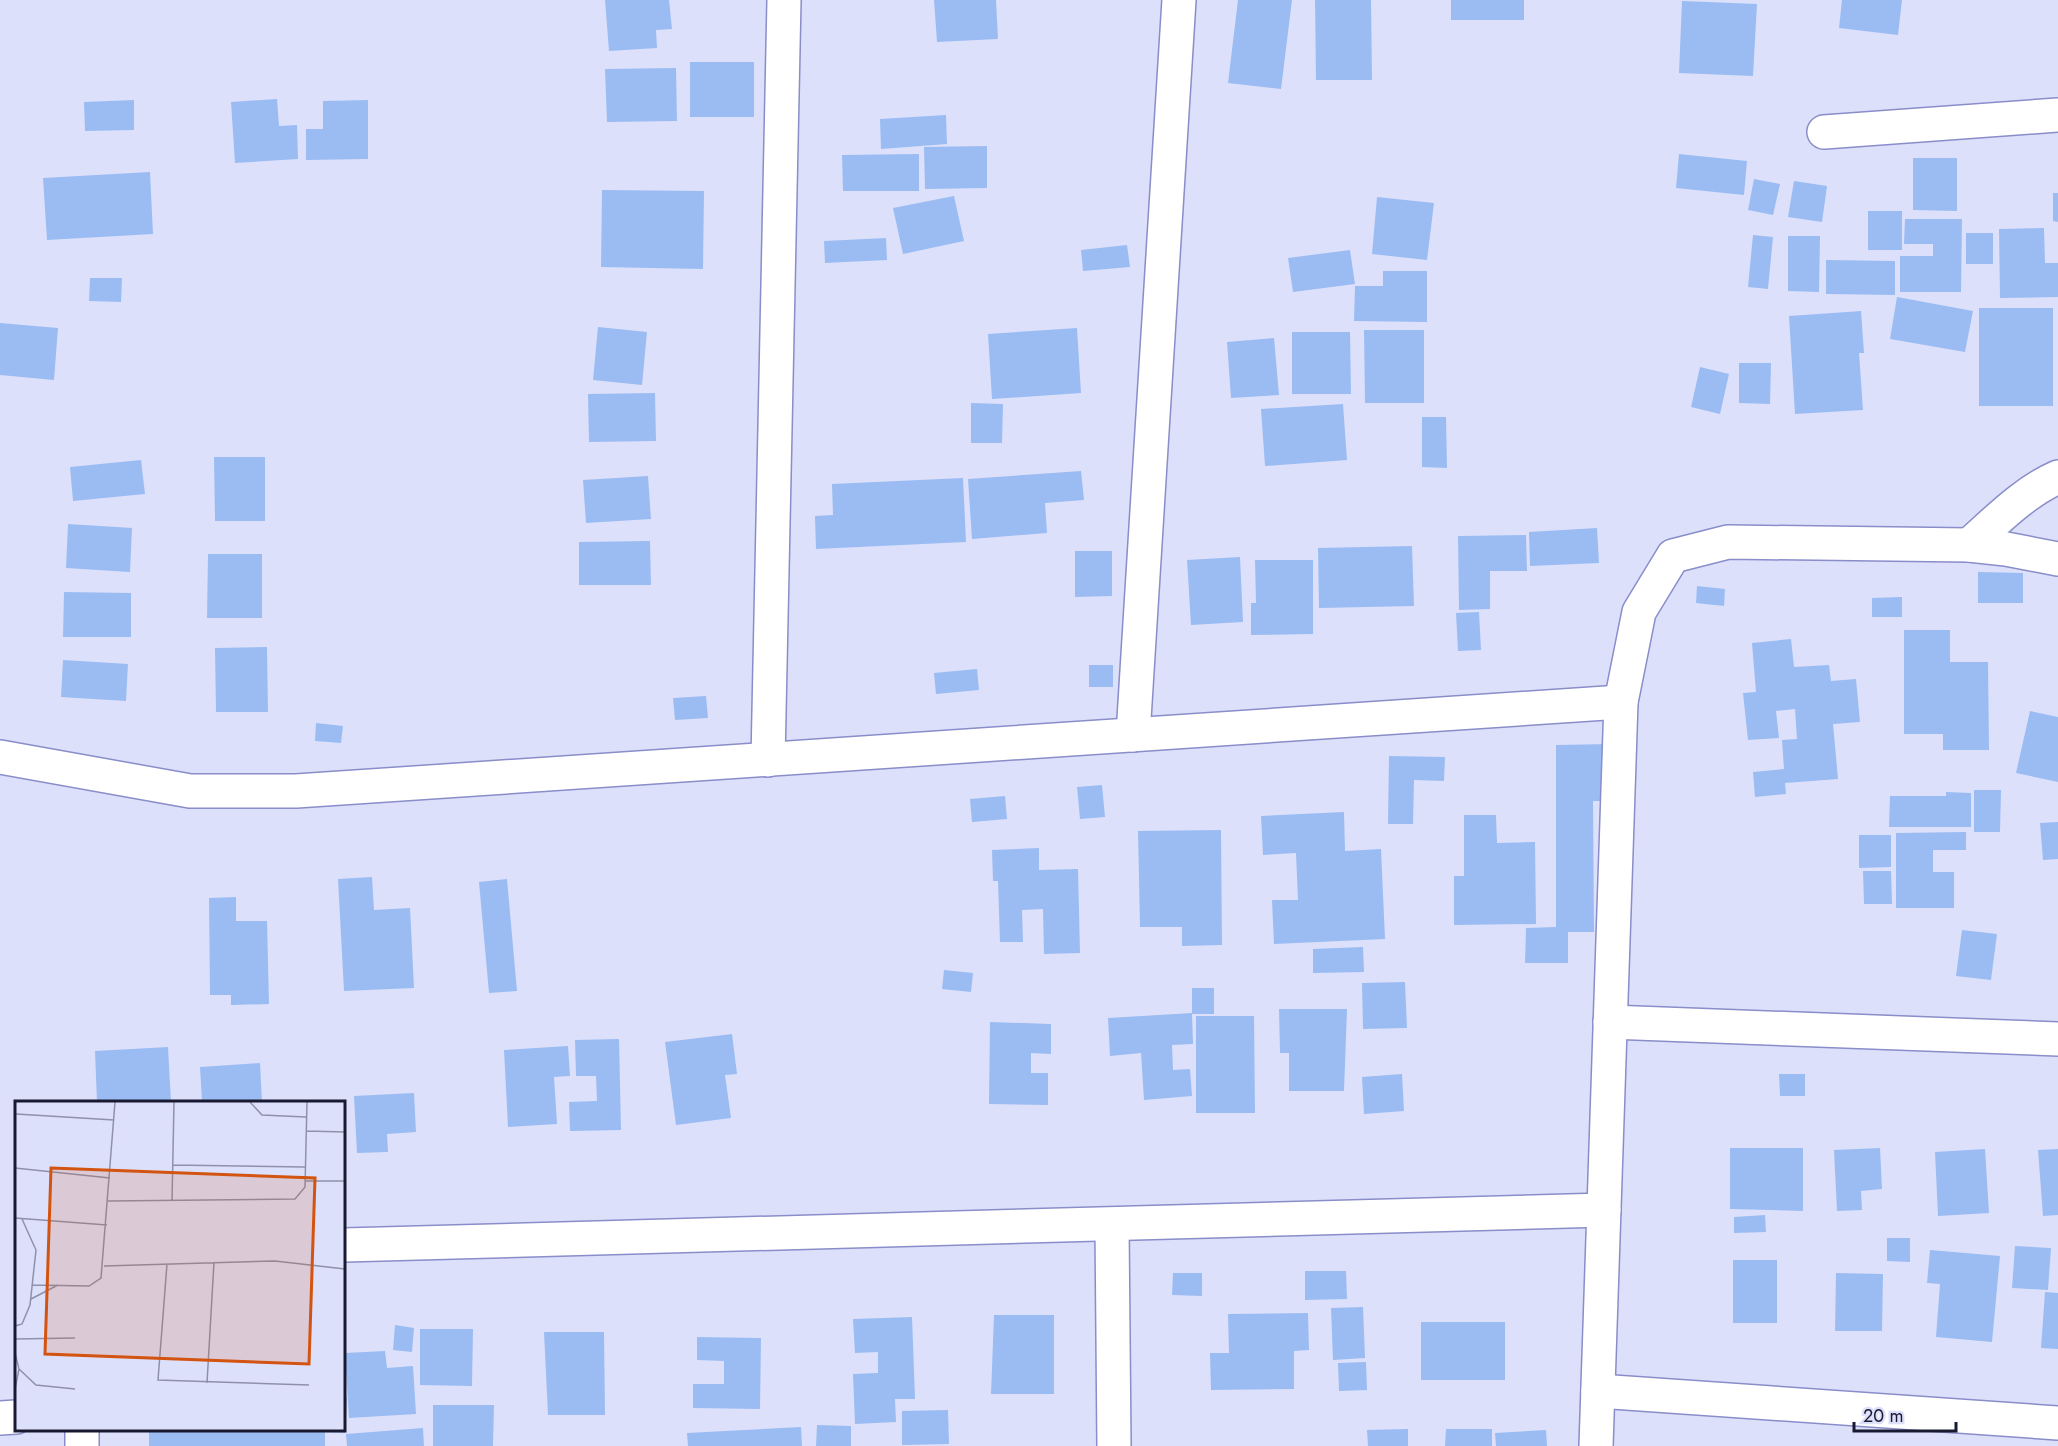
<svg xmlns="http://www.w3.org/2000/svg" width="2058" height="1446" font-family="Jost,sans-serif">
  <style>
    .building { fill: #9abcf3 }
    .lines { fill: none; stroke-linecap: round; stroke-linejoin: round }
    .street-casing { stroke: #898dc9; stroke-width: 36 }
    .street { stroke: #fff; stroke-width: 33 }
    .inset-road { fill: none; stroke: #8f91aa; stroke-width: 1.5 }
    .view { fill: #d35310; fill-opacity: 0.15; stroke: #d35310; stroke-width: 3 }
    .inset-edge { fill: none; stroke: #191a31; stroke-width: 3 }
  </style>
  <rect width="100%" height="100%" fill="#dde0fa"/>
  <g class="building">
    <path d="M605,0H669L672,29L656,30L657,48L609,51Z"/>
    <path d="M934,0H996L998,39L937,42Z"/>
    <path d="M1238,0H1292L1281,89L1228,83Z"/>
    <path d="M1315,0H1371L1372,80H1316Z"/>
    <rect x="1451" y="0" width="73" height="20"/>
    <path d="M1842,0H1902L1898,35L1839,28Z"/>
    <path d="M1682,1L1757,4L1753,76L1679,73Z"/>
    <rect x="690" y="62" width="64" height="55"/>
    <path d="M676,68L677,121L607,122L605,69Z"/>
    <path d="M277,99L279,126L297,125L298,159L235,163L231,102Z"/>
    <path d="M134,100V130L85,131L84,102Z"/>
    <path d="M368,100V159L306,160V129H323V101Z"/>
    <path d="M946,115L947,144L881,149L880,119Z"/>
    <path d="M987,146V188L925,189L924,147Z"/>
    <path d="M919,154V191H843L842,155Z"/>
    <path d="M1679,154L1747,161L1744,195L1676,188Z"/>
    <path d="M1913,158H1957V211L1913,210Z"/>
    <path d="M150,172L153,234L47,240L43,178Z"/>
    <path d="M1754,179L1780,184L1773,215L1748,210Z"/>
    <path d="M1794,181L1827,186L1822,222L1788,217Z"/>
    <path d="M602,190L704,191L703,269L601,267Z"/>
    <path d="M2053,193H2058V222L2053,221Z"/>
    <path d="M954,196L964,241L903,254L893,208Z"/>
    <path d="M1377,197L1434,203L1427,260L1372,254Z"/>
    <rect x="1868" y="211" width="34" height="39"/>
    <path d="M1905,219H1962L1961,292H1900V256H1933V244H1904Z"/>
    <path d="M2044,228L2045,263H2058V297L2000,298L1999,229Z"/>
    <rect x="1966" y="233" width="27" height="31"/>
    <path d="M1753,235L1773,237L1768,289L1748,287Z"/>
    <path d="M1788,236H1820L1819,292L1788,291Z"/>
    <path d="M886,238L887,260L825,263L824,241Z"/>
    <path d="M1127,245L1130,267L1083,271L1081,250Z"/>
    <path d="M1350,250L1355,284L1293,292L1288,258Z"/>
    <path d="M1826,260L1895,261V295L1826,294Z"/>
    <path d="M1383,271H1427V322L1354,321L1355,286H1383Z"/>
    <path d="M90,278H122L121,302L89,301Z"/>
    <path d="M1897,297L1973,311L1965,352L1890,339Z"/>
    <rect x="1979" y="308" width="74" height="98"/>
    <path d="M1861,311L1864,353H1859L1863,410L1795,414L1789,316Z"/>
    <path d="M0,323L58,328L54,380L0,375Z"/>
    <path d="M598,327L647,332L642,385L593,380Z"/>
    <path d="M1077,328L1081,393L992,399L988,334Z"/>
    <path d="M1364,330H1424V403H1365Z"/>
    <path d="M1292,332H1350L1351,394H1292Z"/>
    <path d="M1274,338L1279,395L1231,398L1227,342Z"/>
    <path d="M1739,363H1771L1770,404L1739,403Z"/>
    <path d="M1700,367L1729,374L1720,414L1691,407Z"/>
    <path d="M655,393L656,441L589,442L588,394Z"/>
    <path d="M971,403L1003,404L1002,443H971Z"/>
    <path d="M1343,404L1347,460L1265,466L1261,409Z"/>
    <path d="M1422,417H1446L1447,468L1422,467Z"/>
    <path d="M214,457H265V521H215Z"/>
    <path d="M141,460L145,494L73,501L70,467Z"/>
    <path d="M1081,471L1084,500L1045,503L1047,533L972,539L968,479Z"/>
    <path d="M648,476L651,519L586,523L583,480Z"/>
    <path d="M963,478L966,542L816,549L815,516L833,515L832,484Z"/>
    <path d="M68,524L132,528L130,572L66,568Z"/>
    <path d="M1597,528L1599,563L1530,566L1529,532Z"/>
    <path d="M1526,535L1527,571H1490V609L1459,610L1458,536Z"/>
    <path d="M650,541L651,585H579V542Z"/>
    <path d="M1412,546L1414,606L1319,608L1318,548Z"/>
    <path d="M1075,551H1112V596L1075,597Z"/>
    <path d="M208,554H262V618H207Z"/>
    <path d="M1240,557L1243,622L1191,625L1187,560Z"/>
    <path d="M1255,560H1313V634L1251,635V603H1256Z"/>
    <path d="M1978,572L2023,573V603H1978Z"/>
    <path d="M1697,586L1725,589L1724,606L1696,603Z"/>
    <path d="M64,592L131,593V637H63Z"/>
    <path d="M1902,597V617H1872V598Z"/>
    <path d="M1479,612L1481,650L1458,651L1456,613Z"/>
    <path d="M1904,630H1950V662H1988L1989,750H1943V734H1904Z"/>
    <path d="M1791,639L1794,667L1829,665L1831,681L1856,679L1860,722L1833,724L1838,779L1785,783L1786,794L1755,797L1753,772L1784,769L1782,740L1797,739L1795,709L1776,711L1779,738L1748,740L1743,693L1756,692L1752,643Z"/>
    <path d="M267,647L268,712H216L215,648Z"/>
    <path d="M63,660L128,664L126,701L61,697Z"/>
    <rect x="1089" y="665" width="24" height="22"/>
    <path d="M977,669L979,690L936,694L934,673Z"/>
    <path d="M706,696L708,718L675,720L673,698Z"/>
    <path d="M2030,711L2058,717V782L2016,773Z"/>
    <path d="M316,723L343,726L341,743L315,741Z"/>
    <path d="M1612,744L1611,801H1593L1594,932H1568V963H1525L1526,928L1556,927V745Z"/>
    <path d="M1389,756L1445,757L1444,781L1414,780L1413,824H1388Z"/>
    <path d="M1102,785L1105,817L1080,819L1077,787Z"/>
    <path d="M1974,790H2001L2000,832H1974Z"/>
    <path d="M1946,792L1971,793V827H1889L1890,796H1946Z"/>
    <path d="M1005,796L1007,819L972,822L970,799Z"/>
    <path d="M1344,812L1345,851L1381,849L1385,939L1274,944L1272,900H1298L1296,853L1263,855L1261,816Z"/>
    <path d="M1464,815H1496L1497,843L1535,842L1536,924L1454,925V876H1464Z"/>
    <path d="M2058,822V859L2043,860L2040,823Z"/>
    <path d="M1221,830L1222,945L1182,946V927H1140L1138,831Z"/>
    <path d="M1966,832V850H1933V872H1954V908H1896V833Z"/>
    <path d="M1859,835H1891V867L1859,868Z"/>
    <path d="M1039,848V870L1078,869L1080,953L1044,954L1043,909L1022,910L1023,942H1000L998,881H993L992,850Z"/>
    <path d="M1863,871H1891L1892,904H1864Z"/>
    <path d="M372,877L374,910L410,908L414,988L344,991L338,879Z"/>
    <path d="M507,879L517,991L489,993L479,882Z"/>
    <path d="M236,897V921H267L269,1004L231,1005V995H210L209,898Z"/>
    <path d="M1962,930L1997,934L1991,980L1956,976Z"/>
    <path d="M1363,947L1364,972L1313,973V949Z"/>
    <path d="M944,970L973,973L971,992L942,989Z"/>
    <path d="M1405,982L1407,1028L1363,1029L1362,983Z"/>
    <rect x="1192" y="988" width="22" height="26"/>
    <path d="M1279,1009H1347L1344,1091H1289V1053H1280Z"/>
    <path d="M1192,1013L1193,1044L1172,1045L1173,1070L1190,1069L1192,1096L1144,1100L1141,1053L1110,1056L1108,1018Z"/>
    <path d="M1196,1016H1254L1255,1113H1196Z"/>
    <path d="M990,1022L1051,1024V1054L1031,1053V1073H1048V1105L989,1104Z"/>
    <path d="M732,1034L737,1074L725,1075L731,1118L676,1125L665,1042Z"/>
    <path d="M619,1039L621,1130L570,1131L569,1102L597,1101L596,1076H576L575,1040Z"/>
    <path d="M568,1046L570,1076L554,1077L557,1124L508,1127L504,1050Z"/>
    <path d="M168,1047L171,1102H97L95,1051Z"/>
    <path d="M260,1063L262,1102H202L200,1067Z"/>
    <path d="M1402,1074L1404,1111L1364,1114L1362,1077Z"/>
    <path d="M1779,1074H1805V1096H1780Z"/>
    <path d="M414,1093L416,1132L387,1134L388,1152L357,1153L354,1096Z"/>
    <path d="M1730,1148H1803V1211L1730,1209Z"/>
    <path d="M1880,1148L1882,1189L1861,1191L1862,1210L1837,1211L1834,1150Z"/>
    <path d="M1985,1149L1989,1213L1938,1216L1935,1152Z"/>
    <path d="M2058,1149V1215L2043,1216L2038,1150Z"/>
    <path d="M1765,1215L1766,1232L1734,1233V1217Z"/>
    <path d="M1887,1238H1910V1262L1887,1261Z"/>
    <path d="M2015,1246L2051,1248L2048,1290L2012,1288Z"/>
    <path d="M1930,1250L2000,1256L1992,1342L1936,1337L1940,1284L1927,1283Z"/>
    <rect x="1733" y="1260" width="44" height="63"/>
    <path d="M1305,1271H1346L1347,1299L1305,1300Z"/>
    <path d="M1173,1273H1202V1296L1172,1295Z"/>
    <path d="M1836,1273L1883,1274L1882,1331H1835Z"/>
    <path d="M2045,1292L2058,1293V1349L2041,1348Z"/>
    <path d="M1363,1307L1365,1358L1333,1360L1331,1308Z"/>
    <path d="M1308,1313L1309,1350L1294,1351V1389L1211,1390L1210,1353H1229L1228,1314Z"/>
    <path d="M994,1315H1054V1394H991Z"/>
    <path d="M912,1317L915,1399H895L896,1422L855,1424L853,1374L878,1373V1352L855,1353L853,1319Z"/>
    <rect x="1421" y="1322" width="84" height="58"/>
    <path d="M395,1325L414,1328L412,1352L393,1350Z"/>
    <path d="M420,1329H473L472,1386L420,1385Z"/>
    <path d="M544,1332H604L605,1415H548Z"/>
    <path d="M697,1337L761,1338L760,1409L693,1408V1384H724V1361L697,1360Z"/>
    <path d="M385,1351L387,1368L413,1366L416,1414L349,1418L345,1353Z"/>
    <path d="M1366,1362L1367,1390L1339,1391L1338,1363Z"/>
    <path d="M344,1397H347L345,1433L327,1432V1430H344Z"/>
    <path d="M433,1405H494L493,1446H433Z"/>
    <path d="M948,1410L949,1444L902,1445V1411Z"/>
    <path d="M817,1425L851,1426V1446H816Z"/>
    <path d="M801,1427L802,1446H688L687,1433Z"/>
    <path d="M423,1428L424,1446H347L346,1434Z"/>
    <path d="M1408,1429V1446H1368L1367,1430Z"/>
    <path d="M1446,1429H1492V1446H1445Z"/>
    <rect x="149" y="1430" width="176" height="16"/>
    <path d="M1546,1430L1547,1446H1496L1495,1433Z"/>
  </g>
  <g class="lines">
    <g class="street-casing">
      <g id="street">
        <path d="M1824,132L2058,115"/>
        <path d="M1969,545C1996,521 2024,492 2058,477"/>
        <path d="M1133,735L1179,0"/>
        <path d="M0,757L190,791H296L1621,702"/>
        <path d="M768,760L784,0"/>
        <path d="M1610,1022L2058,1039"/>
        <path d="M1112,1225L1114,1446"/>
        <path d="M344,1245L1604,1210"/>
        <path d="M1598,1391L2058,1423"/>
        <path d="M0,1418L16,1417"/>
        <path d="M82,1430V1446"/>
        <path d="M1596,1446L1621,702L1639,612L1673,556L1728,542L1969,545L2006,549L2058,559"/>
      </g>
    </g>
    <use href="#street" class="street"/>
  </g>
  <g transform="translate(15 1101)">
    <rect width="330" height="330" fill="#dde0fa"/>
    <path class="inset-road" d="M235,1L247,14L291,16M1,13L99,19M291,30L330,31M158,64L290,66M0,67L95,77M290,80H330M93,100L280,98L290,86L292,1M157,100L159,1M0,117L92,124M152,163L143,279L294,284M89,165L260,160L330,168M17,184L74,185L86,177L100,1M16,198L43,184M0,225L7,223L15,204L21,149L7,118M0,238L60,237M0,252L4,268L0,288M4,268L21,284L60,288M192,282L199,161"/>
    <path class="view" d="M36,67L300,77L294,263L30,253Z"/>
    <rect width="330" height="330" class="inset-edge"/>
  </g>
  <path d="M1854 1422v9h102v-9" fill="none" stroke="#191a31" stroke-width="3"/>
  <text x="1863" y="1422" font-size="18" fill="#191a31" stroke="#dde0fa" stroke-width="4.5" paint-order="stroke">20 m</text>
</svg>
